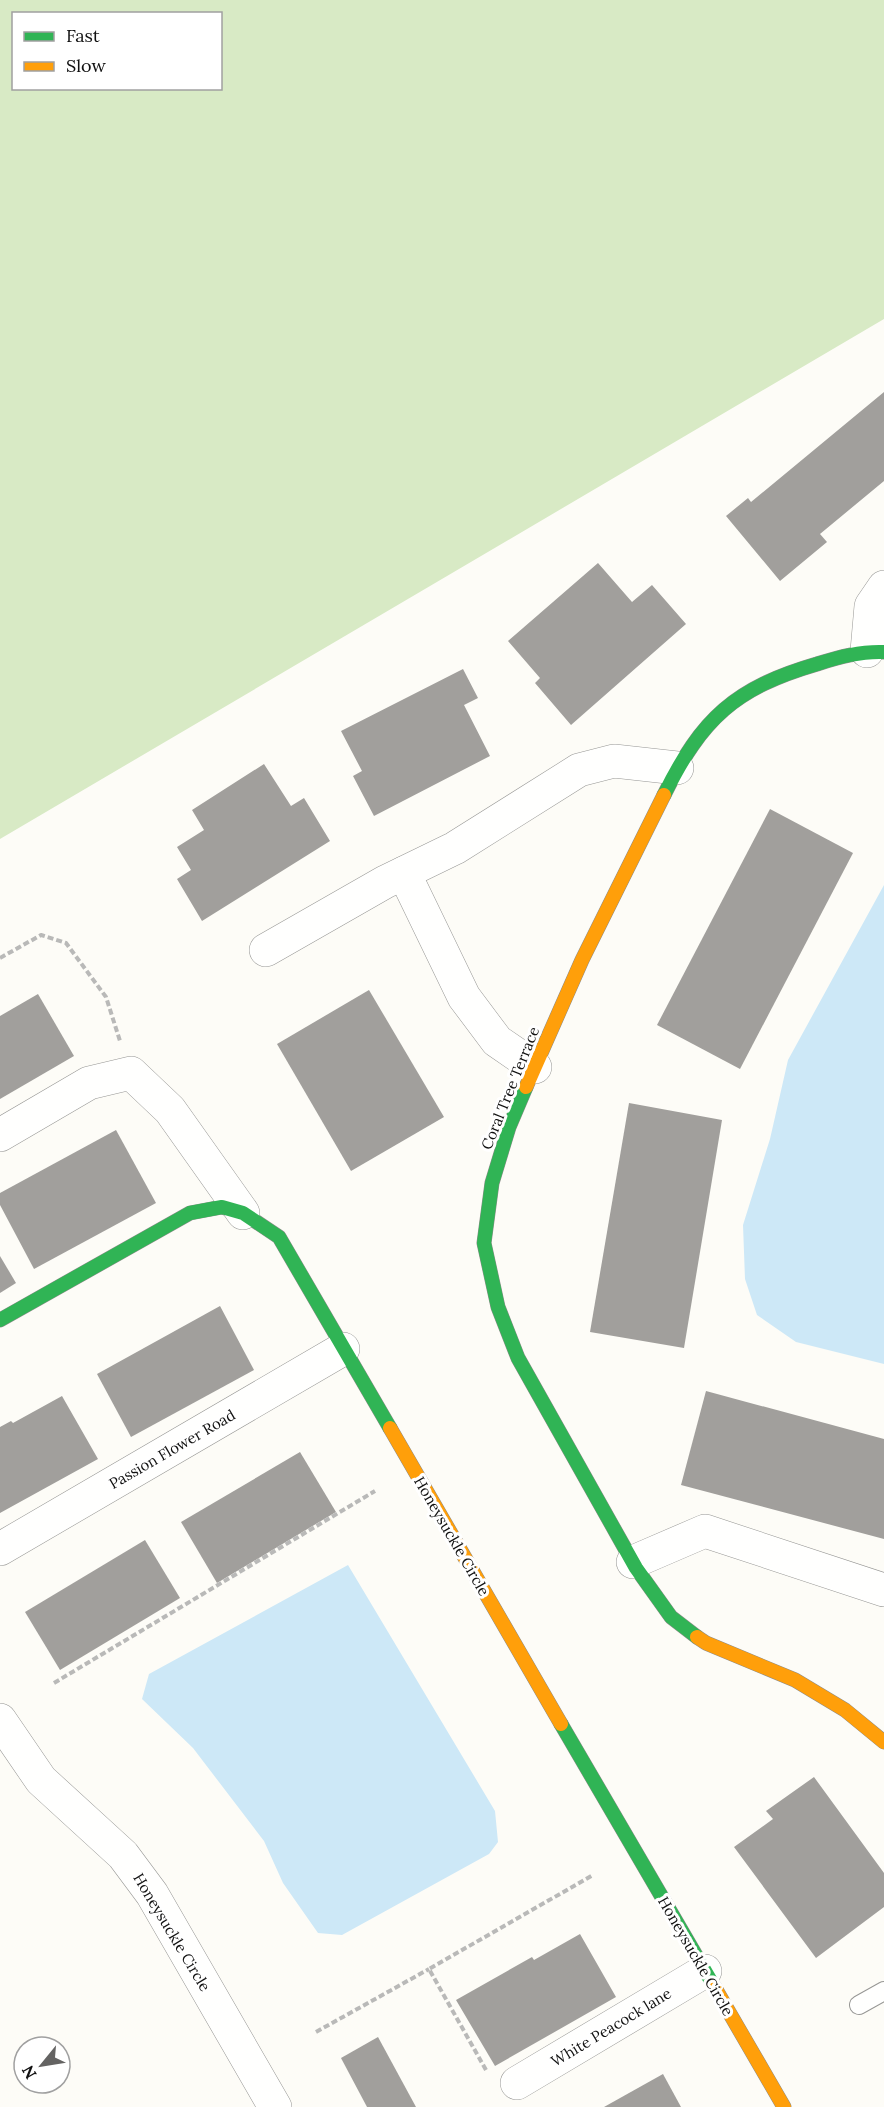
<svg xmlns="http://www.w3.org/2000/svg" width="884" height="2107" font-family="Lora,serif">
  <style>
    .forest { fill: #d8eac5; fill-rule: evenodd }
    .water { fill: #cde8f7 }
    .building { fill: #a19f9c }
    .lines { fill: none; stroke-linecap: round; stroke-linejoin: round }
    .lane-casing { stroke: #979795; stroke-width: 20 }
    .street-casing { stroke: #979795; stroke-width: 34 }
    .fast-casing { stroke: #8e8d8b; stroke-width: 15 }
    .slow-casing { stroke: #8e8d8b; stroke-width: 15 }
    .path { stroke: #b9b9b8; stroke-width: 4; stroke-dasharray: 6 3; stroke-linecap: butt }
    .lane { stroke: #fffffe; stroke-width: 18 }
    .street { stroke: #fffffe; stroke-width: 33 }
    .fast { stroke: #30b455; stroke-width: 14 }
    .slow { stroke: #ff9f0a; stroke-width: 14 }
    .labels { text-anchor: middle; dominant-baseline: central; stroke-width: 6; stroke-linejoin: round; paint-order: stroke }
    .street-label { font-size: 15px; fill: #111; stroke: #fff }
  </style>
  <rect width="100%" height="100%" fill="#fdfcf7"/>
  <path class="forest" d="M0,0H884V319L0,839ZM14,14H220V88H14Z"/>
  <g class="water">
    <path d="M884,885V1364L796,1342L757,1315L745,1279L743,1225L770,1139L788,1060Z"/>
    <path d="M348,1565L495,1811L498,1842L489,1854L342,1935L318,1933L283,1883L264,1841L193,1748L142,1699L149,1674Z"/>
  </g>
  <g class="building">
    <path d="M884,392V481L820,534L827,542L780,581L726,516L748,498L751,502Z"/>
    <path d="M598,563L632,602L652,585L686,624L571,725L535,683L540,678L508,641Z"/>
    <path d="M463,669L478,698L464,705L490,756L374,816L353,776L362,771L341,731Z"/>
    <path d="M264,764L291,806L304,798L330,841L202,921L177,879L191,870L177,847L204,830L192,810Z"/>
    <path d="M770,809L853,853L740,1069L657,1025Z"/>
    <path d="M369,990L444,1117L351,1171L277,1044Z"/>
    <path d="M38,994L74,1056L0,1099V1016Z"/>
    <path d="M629,1103L722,1120L684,1348L590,1332Z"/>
    <path d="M116,1130L156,1203L34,1269L0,1205V1193Z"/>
    <path d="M0,1256L16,1283L0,1293Z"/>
    <path d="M220,1306L254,1370L131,1437L97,1374Z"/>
    <path d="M706,1391L884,1439V1539L681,1485Z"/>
    <path d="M62,1396L98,1459L0,1513V1427L11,1421L13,1423Z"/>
    <path d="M300,1452L336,1512L217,1583L181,1522Z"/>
    <path d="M145,1540L180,1598L60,1670L25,1612Z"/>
    <path d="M814,1777L884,1873V1907L816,1958L734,1847L773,1819L766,1811Z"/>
    <path d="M580,1934L616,1997L495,2066L456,2000L532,1957L534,1960Z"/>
    <path d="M378,2037L416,2107H367L341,2058Z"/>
    <path d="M663,2074L681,2107H604Z"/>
  </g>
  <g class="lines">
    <g class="lane-casing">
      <path id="lane" d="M859,2005L884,1991"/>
    </g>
    <g class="street-casing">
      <g id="street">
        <path d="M867,651L871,606L884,587"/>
        <path d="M404,873L464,997L497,1041L535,1067"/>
        <path d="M266,950L385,882L455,848L579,770L614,761L677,768"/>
        <path d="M0,1135L89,1083L131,1073L170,1110L243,1213"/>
        <path d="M0,1549L343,1349"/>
        <path d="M633,1562L705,1531L884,1590"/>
        <path d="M0,1720L41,1780L123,1855L152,1894L275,2107"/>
        <path d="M517,2083L705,1971"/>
      </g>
    </g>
    <g class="fast-casing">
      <g id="fast">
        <path d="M664,795C702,718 735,688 817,664C839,657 861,651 884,652"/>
        <path d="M526,1087L509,1127L492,1183L484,1243L498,1307L518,1358L636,1568L671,1617L697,1637"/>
        <path d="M0,1320L190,1213L222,1207L243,1213L279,1237L390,1428"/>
        <path d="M561,1724L715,1988"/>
      </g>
    </g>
    <g class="slow-casing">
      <g id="slow">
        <path d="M526,1087L582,960L664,795"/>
        <path d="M390,1428L561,1724"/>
        <path d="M697,1637L706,1643L795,1680L845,1710L884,1742"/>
        <path d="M715,1988L784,2107"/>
      </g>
    </g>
    <g class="path">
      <path d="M0,958L41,935L66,943L106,997L120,1041"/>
      <path d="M54,1683L375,1491"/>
      <path d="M316,2032L429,1969"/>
      <path d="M486,2070L429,1969L593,1875"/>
    </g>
    <use href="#lane" class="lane"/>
    <use href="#street" class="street"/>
    <use href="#fast" class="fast"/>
    <use href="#slow" class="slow"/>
  </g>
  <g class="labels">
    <g class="street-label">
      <text transform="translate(510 1088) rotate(-68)">Coral Tree Terrace</text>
      <text transform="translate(172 1449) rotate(-30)">Passion Flower Road</text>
      <text transform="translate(452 1536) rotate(60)">Honeysuckle Circle</text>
      <text transform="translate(172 1932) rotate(59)">Honeysuckle Circle</text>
      <text transform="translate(696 1956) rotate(60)">Honeysuckle Circle</text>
      <text transform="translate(611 2027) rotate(-31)">White Peacock lane</text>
    </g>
  </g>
  <rect x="12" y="12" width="210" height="78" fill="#ffffff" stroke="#a0a0a0" stroke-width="1.5"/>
  <rect x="24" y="32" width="30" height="9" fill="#30b455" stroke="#a0a0a0" stroke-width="1.5"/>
  <text x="66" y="42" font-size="18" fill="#111111">Fast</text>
  <rect x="24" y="62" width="30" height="9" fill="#ff9f0a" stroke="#a0a0a0" stroke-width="1.5"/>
  <text x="66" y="72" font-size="18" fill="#111111">Slow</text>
  <g transform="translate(42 2065) rotate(240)"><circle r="28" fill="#ffffff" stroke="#a0a0a0" stroke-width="1.5"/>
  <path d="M0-4.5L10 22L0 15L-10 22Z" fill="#646362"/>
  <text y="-9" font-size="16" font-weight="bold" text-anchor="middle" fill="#111111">N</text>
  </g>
</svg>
